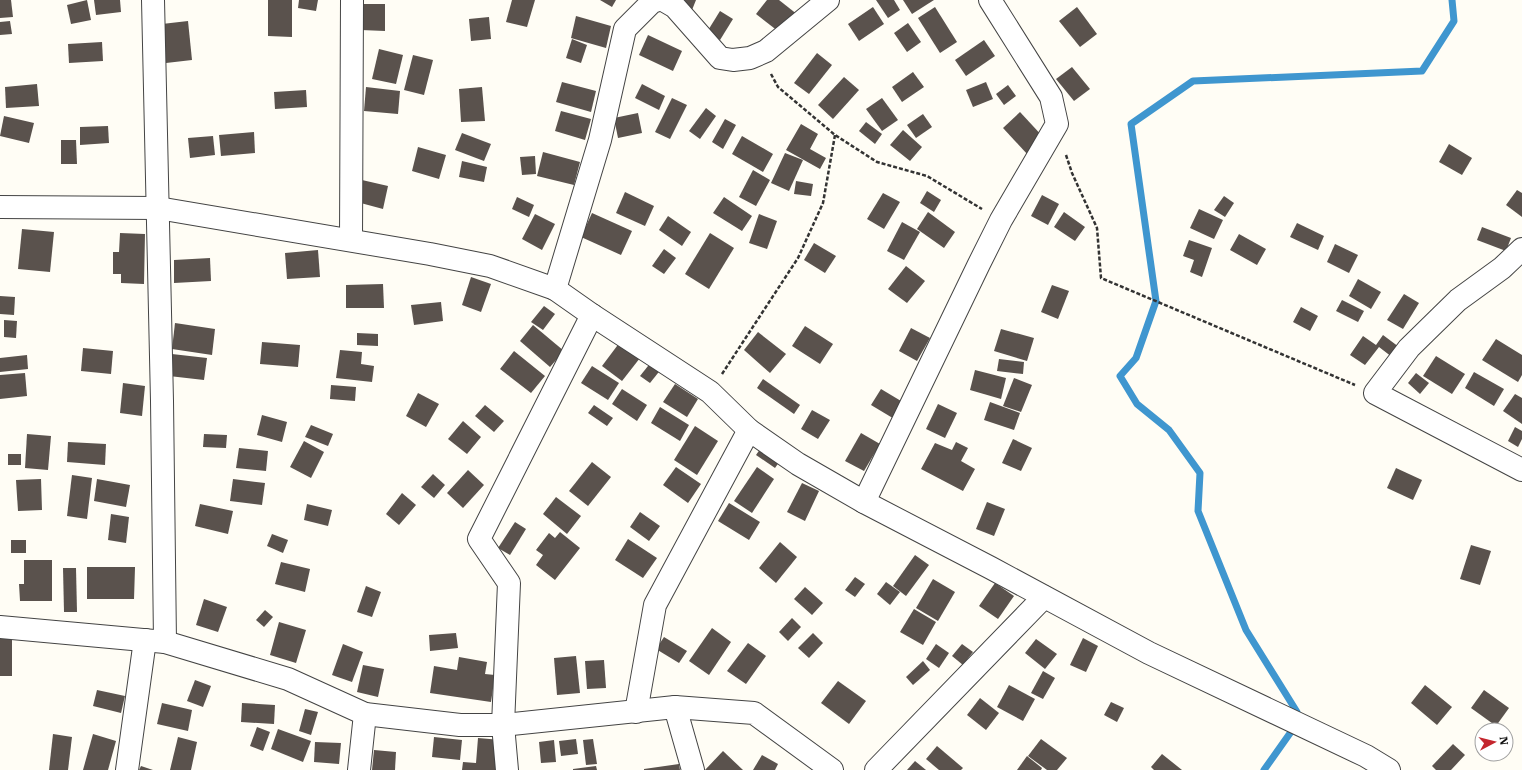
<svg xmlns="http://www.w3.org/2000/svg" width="1522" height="770" font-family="'IBM Plex Serif',serif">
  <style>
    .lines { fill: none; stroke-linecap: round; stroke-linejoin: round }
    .stream { stroke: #3f96cf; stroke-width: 7 }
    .building { fill: #5a524d }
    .street-casing { stroke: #444; stroke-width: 24 }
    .path { stroke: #333; stroke-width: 2.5; stroke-dasharray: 4 2; stroke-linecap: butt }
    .street { stroke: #fff; stroke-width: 22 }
  </style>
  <rect width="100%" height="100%" fill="#fffdf5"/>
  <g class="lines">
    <path class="stream" d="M1264,770L1293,729L1297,712L1246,630L1198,511L1200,473L1169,430L1137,404L1120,376L1136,358L1156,301L1131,124L1193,81L1422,71L1454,21L1452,0"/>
  </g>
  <g class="building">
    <path d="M0,0H11L13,17L0,18Z"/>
    <path d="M87,0L91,20L71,24L67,5Z"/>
    <path d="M94,0H120L121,12L96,15Z"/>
    <path d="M268,0H292V37L268,36Z"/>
    <path d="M299,0H318L316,11L298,8Z"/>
    <path d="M512,0H535L527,27L506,22Z"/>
    <path d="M600,0H616L612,7Z"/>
    <path d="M672,0H696L692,10Z"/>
    <path d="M767,0H779L798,15L783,35L756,14Z"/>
    <path d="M876,0H894L900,10L888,18Z"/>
    <path d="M903,0H934L912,14Z"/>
    <path d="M362,4H385V31L361,30Z"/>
    <path d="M873,7L884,24L859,41L848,24Z"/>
    <path d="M935,7L957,42L940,53L918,18Z"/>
    <path d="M1077,7L1097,34L1080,47L1059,21Z"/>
    <path d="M720,11L733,19L720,40L707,32Z"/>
    <path d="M576,16L611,26L606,48L571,38Z"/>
    <path d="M489,17L491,39L471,41L469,19Z"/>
    <path d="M10,21L12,34L0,35V22Z"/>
    <path d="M188,21L192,60L166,63L162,24Z"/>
    <path d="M908,23L921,42L907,52L894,33Z"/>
    <path d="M648,35L682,51L673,71L639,55Z"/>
    <path d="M572,39L587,45L581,63L566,58Z"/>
    <path d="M984,40L995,56L966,76L955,60Z"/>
    <path d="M102,42L103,61L69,63L68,44Z"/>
    <path d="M379,49L403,55L396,84L372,79Z"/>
    <path d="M817,53L832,65L809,94L794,83Z"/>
    <path d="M413,55L433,60L424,95L404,90Z"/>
    <path d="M1072,67L1090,89L1074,101L1056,79Z"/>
    <path d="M913,72L924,87L902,102L892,87Z"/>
    <path d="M844,77L859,90L833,119L818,105Z"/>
    <path d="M562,82L596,91L591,112L556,102Z"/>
    <path d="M986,82L993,99L973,107L966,90Z"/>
    <path d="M37,84L39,106L6,108L5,87Z"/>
    <path d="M642,84L665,96L659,110L635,98Z"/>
    <path d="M1008,85L1016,96L1004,105L996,94Z"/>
    <path d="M366,87L400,91L398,114L364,111Z"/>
    <path d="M482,87L485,121L461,122L459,89Z"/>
    <path d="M306,90L307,107L275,109L274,92Z"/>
    <path d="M672,98L687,105L670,139L655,132Z"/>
    <path d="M882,98L898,120L882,131L866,109Z"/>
    <path d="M706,108L716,116L700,139L689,131Z"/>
    <path d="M561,111L591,119L585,140L555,131Z"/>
    <path d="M1020,112L1045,139L1028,155L1003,128Z"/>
    <path d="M638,113L642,133L618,138L614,118Z"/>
    <path d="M923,114L932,127L916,138L907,125Z"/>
    <path d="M4,116L34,123L29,143L0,136Z"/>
    <path d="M725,119L736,125L723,149L712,142Z"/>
    <path d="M866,122L882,134L875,144L859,131Z"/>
    <path d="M801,124L818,134L810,149L826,158L820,169L786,150Z"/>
    <path d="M108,126L109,143L80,145V127Z"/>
    <path d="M903,130L922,147L910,161L890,145Z"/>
    <path d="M254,132L255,153L221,156L219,135Z"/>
    <path d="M462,133L491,144L484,161L455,150Z"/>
    <path d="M213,136L215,155L190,158L188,138Z"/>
    <path d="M742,136L773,154L763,172L732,154Z"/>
    <path d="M61,140H76L77,164H61Z"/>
    <path d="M1449,144L1472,158L1462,175L1439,162Z"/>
    <path d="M418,147L446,155L439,179L412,171Z"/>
    <path d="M543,152L580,162L574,185L537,176Z"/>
    <path d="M785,153L803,160L789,191L771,183Z"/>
    <path d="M535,156L536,174L522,175L520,157Z"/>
    <path d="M462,161L487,167L484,182L459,177Z"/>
    <path d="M753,170L770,180L756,206L739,197Z"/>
    <path d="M362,180L388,186L383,209L357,202Z"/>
    <path d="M796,181L813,184L811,196L794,194Z"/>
    <path d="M1517,190L1522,193V217L1506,205Z"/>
    <path d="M927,191L941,200L934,212L920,203Z"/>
    <path d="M625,192L654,206L645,226L616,213Z"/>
    <path d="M883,193L900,202L884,229L867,219Z"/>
    <path d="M1042,195L1059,204L1048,225L1031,216Z"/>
    <path d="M1224,196L1234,203L1225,217L1214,210Z"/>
    <path d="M517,197L534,205L529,217L512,209Z"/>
    <path d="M724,197L752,216L742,231L713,213Z"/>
    <path d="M1199,209L1223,220L1214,239L1190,228Z"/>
    <path d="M928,212L955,232L944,248L917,229Z"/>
    <path d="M1064,212L1085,227L1075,241L1054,227Z"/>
    <path d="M592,213L632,231L621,255L581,237Z"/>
    <path d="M535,214L555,224L542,250L522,239Z"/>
    <path d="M759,214L777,221L767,249L749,243Z"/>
    <path d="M668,216L691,232L682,246L659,230Z"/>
    <path d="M902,222L920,232L904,260L887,251Z"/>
    <path d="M1297,223L1324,236L1318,250L1290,237Z"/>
    <path d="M1482,227L1511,238L1506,251L1477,240Z"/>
    <path d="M22,229L54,232L50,272L18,269Z"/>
    <path d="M120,233L145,234L144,284L121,283V274H113V252H119Z"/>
    <path d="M710,233L734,248L709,289L685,274Z"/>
    <path d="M1239,234L1266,249L1257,265L1230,250Z"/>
    <path d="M1189,240L1212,248L1202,277L1190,272L1194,260L1183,256Z"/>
    <path d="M814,243L836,256L825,273L804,260Z"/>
    <path d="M1335,244L1358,255L1349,273L1327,262Z"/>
    <path d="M664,249L676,258L664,274L652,266Z"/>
    <path d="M318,250L320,277L287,279L285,253Z"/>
    <path d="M210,258L211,281L174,283V260Z"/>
    <path d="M906,266L925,281L907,303L888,289Z"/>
    <path d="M471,277L491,284L481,312L462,305Z"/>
    <path d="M1358,279L1381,292L1371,309L1349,296Z"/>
    <path d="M383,284L384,308H346V285Z"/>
    <path d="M1052,285L1069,291L1058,319L1041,312Z"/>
    <path d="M1404,294L1419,303L1403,329L1387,320Z"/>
    <path d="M0,296L15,297L14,315L0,314Z"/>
    <path d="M1342,300L1364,311L1358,322L1336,311Z"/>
    <path d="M441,302L443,321L414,325L411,305Z"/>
    <path d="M544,306L555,314L543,330L531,322Z"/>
    <path d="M1301,307L1318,316L1310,331L1293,322Z"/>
    <path d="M4,320L17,321L16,338L4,337Z"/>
    <path d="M175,323L215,329L212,355L172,349Z"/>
    <path d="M533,325L564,351L550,367L520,341Z"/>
    <path d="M805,326L833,344L820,364L792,346Z"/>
    <path d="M911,328L930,338L917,361L899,351Z"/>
    <path d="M1001,329L1034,338L1027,361L994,351Z"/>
    <path d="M758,332L786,354L770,373L744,350Z"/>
    <path d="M357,333L378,334V346L357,345Z"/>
    <path d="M1383,335L1399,347L1392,357L1379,347L1365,365L1350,355L1363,336L1376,345Z"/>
    <path d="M1496,339L1522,355V375L1518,382L1482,360Z"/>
    <path d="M262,342L300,345L298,367L260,364Z"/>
    <path d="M620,342L640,358L622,381L602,366Z"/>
    <path d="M83,348L113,351L111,374L81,371Z"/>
    <path d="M340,350L362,352L361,364L374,366L372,382L336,378Z"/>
    <path d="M514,351L545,376L531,393L500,369Z"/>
    <path d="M172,354L207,358L204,380L169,376Z"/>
    <path d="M27,355L28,369L0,372V358Z"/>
    <path d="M1436,356L1465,374L1452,394L1423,376Z"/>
    <path d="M999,359L1024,362L1023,374L997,371Z"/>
    <path d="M652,361L662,368L650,383L640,376Z"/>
    <path d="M592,366L619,383L608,400L581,383Z"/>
    <path d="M975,370L1006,378L1001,399L970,390Z"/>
    <path d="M1474,372L1504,389L1494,406L1465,388Z"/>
    <path d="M25,373L27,396L0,399V375Z"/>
    <path d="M1416,373L1429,383L1420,394L1408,383Z"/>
    <path d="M1014,378L1032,385L1021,412L1003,406Z"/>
    <path d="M763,379L800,405L794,414L757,388Z"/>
    <path d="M123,383L145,386L142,416L120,413Z"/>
    <path d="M675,384L698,399L687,417L663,402Z"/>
    <path d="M331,385L356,387L355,401L330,399Z"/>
    <path d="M622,389L647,405L637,421L612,404Z"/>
    <path d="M881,389L906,404L896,420L871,405Z"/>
    <path d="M418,393L439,404L426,427L406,416Z"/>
    <path d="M1515,394L1522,398V424L1503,411Z"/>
    <path d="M990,402L1020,413L1014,430L984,420Z"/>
    <path d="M938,404L957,413L945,438L926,429Z"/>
    <path d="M485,405L504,421L494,432L475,416Z"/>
    <path d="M594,405L613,418L607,426L588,413Z"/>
    <path d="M660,407L689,425L680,441L651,423Z"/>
    <path d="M812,410L830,420L818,439L801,429Z"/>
    <path d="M262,415L287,422L282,442L257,435Z"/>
    <path d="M463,421L481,437L467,454L448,439Z"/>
    <path d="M311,425L333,434L328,446L305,437Z"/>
    <path d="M695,426L718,441L697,475L674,460Z"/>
    <path d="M1515,427L1522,431V439L1518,447L1508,441Z"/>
    <path d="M861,433L880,444L864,471L845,461Z"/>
    <path d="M27,434L51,436L48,470L25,468Z"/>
    <path d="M204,434L227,435L226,448L203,447Z"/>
    <path d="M1013,439L1032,448L1021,471L1002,463Z"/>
    <path d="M304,441L324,452L311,478L290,467Z"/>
    <path d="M68,442L106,444L105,465L67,462Z"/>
    <path d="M956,442L968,448L961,461L975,469L963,491L921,469L935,443L952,450Z"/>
    <path d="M763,445L782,458L775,468L756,455Z"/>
    <path d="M239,448L268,451L266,471L236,468Z"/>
    <rect x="8" y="454" width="13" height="11"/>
    <path d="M592,462L611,477L588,506L569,491Z"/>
    <path d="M676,467L701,484L688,503L663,485Z"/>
    <path d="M757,467L774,479L752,513L734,501Z"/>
    <path d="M1396,468L1422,480L1413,500L1387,488Z"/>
    <path d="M468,470L484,485L463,508L447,493Z"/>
    <path d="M433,474L445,485L434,498L421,487Z"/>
    <path d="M72,475L92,478L87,519L67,516Z"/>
    <path d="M41,479L42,510L18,511L16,480Z"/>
    <path d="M97,479L130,485L126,507L94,501Z"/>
    <path d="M233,479L265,483L262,505L230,501Z"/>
    <path d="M802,483L819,491L805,521L787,512Z"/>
    <path d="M402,493L416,505L399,525L386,514Z"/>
    <path d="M556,497L581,516L567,534L543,514Z"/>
    <path d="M987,502L1005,509L994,536L976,529Z"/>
    <path d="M729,503L760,522L749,540L718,521Z"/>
    <path d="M200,504L233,511L228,534L195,526Z"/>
    <path d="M307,504L332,510L328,526L304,520Z"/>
    <path d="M640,512L660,526L649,541L630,527Z"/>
    <path d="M111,514L129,517L126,543L108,540Z"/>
    <path d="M515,522L526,529L510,555L498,548Z"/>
    <path d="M560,532L580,548L555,580L536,565L543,555L536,550L549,533L555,538Z"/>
    <path d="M272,534L288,540L283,553L267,546Z"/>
    <path d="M628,539L657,558L643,578L615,560Z"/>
    <rect x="11" y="540" width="15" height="13"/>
    <path d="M780,542L797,557L776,583L759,568Z"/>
    <path d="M1471,545L1491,551L1480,585L1460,579Z"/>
    <path d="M915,555L929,565L906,596L893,586Z"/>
    <path d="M24,560H52V601H20L19,584H24Z"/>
    <path d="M281,562L310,569L305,592L275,584Z"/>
    <path d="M87,567H135L134,599H87Z"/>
    <path d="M63,568H76L77,612H64Z"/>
    <path d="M855,577L865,584L855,597L845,590Z"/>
    <path d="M933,579L955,592L938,621L916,608Z"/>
    <path d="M886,582L900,592L890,605L877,594Z"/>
    <path d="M995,583L1014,596L998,619L979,606Z"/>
    <path d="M366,586L381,592L372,617L357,612Z"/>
    <path d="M805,587L823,603L812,615L794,599Z"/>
    <path d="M204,599L227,607L218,632L196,625Z"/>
    <path d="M914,609L936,622L923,645L900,632Z"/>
    <path d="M265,610L273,617L264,627L256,620Z"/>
    <path d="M792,618L801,627L788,641L779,632Z"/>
    <path d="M279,622L306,630L296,663L270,655Z"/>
    <path d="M712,628L731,642L709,675L689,661Z"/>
    <path d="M456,633L458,648L430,651L429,635Z"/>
    <path d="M813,633L823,643L809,658L798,648Z"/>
    <path d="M664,637L687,651L679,663L656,649Z"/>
    <path d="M1083,638L1098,646L1086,672L1070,665Z"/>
    <rect x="0" y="639" width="12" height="37"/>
    <path d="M1036,639L1057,654L1045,669L1025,653Z"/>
    <path d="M748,643L766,656L746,684L727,671Z"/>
    <path d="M343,644L363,652L352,682L332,675Z"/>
    <path d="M936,644L949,653L939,668L926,659Z"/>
    <path d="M962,644L973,652L963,665L952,656Z"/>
    <path d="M576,656L580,693L557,695L554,658Z"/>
    <path d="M459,657L487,662L485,674L495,675L491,702L430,693L434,666L457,670Z"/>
    <path d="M604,660L606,688L587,689L585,661Z"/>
    <path d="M923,661L930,670L913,685L906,677Z"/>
    <path d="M363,665L384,669L378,697L357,692Z"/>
    <path d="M1043,671L1055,678L1043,699L1031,693Z"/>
    <path d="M195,680L211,686L203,707L187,701Z"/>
    <path d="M838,681L866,701L849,724L821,703Z"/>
    <path d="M1009,685L1035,699L1023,721L997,707Z"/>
    <path d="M1425,685L1452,707L1437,725L1411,703Z"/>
    <path d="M97,690L125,696L121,713L93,706Z"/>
    <path d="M1484,690L1509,708L1496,726L1471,708Z"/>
    <path d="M980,698L999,713L986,730L967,715Z"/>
    <path d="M1111,702L1124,708L1117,722L1104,715Z"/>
    <path d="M162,703L192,710L188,731L157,724Z"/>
    <path d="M242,703L275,705L274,724L241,722Z"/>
    <path d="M305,709L318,712L311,735L299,731Z"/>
    <path d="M257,727L270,732L263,751L250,746Z"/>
    <path d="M278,729L311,741L303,762L271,749Z"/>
    <path d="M53,734L72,737L68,770H49Z"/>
    <path d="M93,734L116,741L108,770H83Z"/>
    <path d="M178,737L197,742L191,770H170Z"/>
    <path d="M434,737L462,740L460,760L432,757Z"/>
    <path d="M478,738L501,740L498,770H462L463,762L476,763Z"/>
    <path d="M576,739L578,754L561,756L559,741Z"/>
    <path d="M593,739L597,764L586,765L583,740Z"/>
    <path d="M1041,739L1067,758L1057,770H1047L1028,756Z"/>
    <path d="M554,740L556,762L541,763L539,742Z"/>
    <path d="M315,742L341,743L339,764L314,762Z"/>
    <path d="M1453,744L1465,755L1451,770H1436L1432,766Z"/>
    <path d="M937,746L963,768L961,770H939L926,759Z"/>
    <path d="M374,750L396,752L395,770H372Z"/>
    <path d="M723,751L743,770H705Z"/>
    <path d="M1162,754L1182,770H1154L1151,767Z"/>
    <path d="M762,755L778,764L775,770H753Z"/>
    <path d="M1027,756L1042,768L1041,770H1017Z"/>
    <path d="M915,761L926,770H907Z"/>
    <path d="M679,764L680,770H644V769Z"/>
    <path d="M141,766L153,770H139Z"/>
    <path d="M596,766L597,770H573V769Z"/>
  </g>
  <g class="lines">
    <g class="street-casing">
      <g id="street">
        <path d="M153,0L162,401L165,642"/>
        <path d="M663,0L675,7L720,58L733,60L750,58L766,51L828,0"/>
        <path d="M0,207L158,208L430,254L490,266L555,289L592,315L710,392L749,430L798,464L864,502L991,568L1149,653L1366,756L1389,770"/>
        <path d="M351,239L352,0"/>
        <path d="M1522,249L1502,268L1458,300L1409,348L1375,393L1522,470"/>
        <path d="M555,289L600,140L625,29L652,2L658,0"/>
        <path d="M864,502L979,264L1001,220L1057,124L1051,97L990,0"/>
        <path d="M0,627L165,642L288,679L365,714L460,725H503L675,707L754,713L832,770"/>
        <path d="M675,707L693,770"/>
        <path d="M636,712L655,605L749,430"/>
        <path d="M127,770L145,640"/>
        <path d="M359,770L365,714"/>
        <path d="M507,770L503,725L509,583L479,539L592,315"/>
        <path d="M876,770L1044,597"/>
      </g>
    </g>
    <g class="path">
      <path d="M771,74L778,87L835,135L877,162L927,176L982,209"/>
      <path d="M1066,155L1072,173L1097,228L1101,278L1355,385"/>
      <path d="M722,374L798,258L823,203L835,135"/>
    </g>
    <use href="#street" class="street"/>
  </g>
  <g transform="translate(1494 742) rotate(83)"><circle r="19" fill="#ffffff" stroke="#a0a0a0"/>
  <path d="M0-3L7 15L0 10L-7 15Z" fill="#c4262e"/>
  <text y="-6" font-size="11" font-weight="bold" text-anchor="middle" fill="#111111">N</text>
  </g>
</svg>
